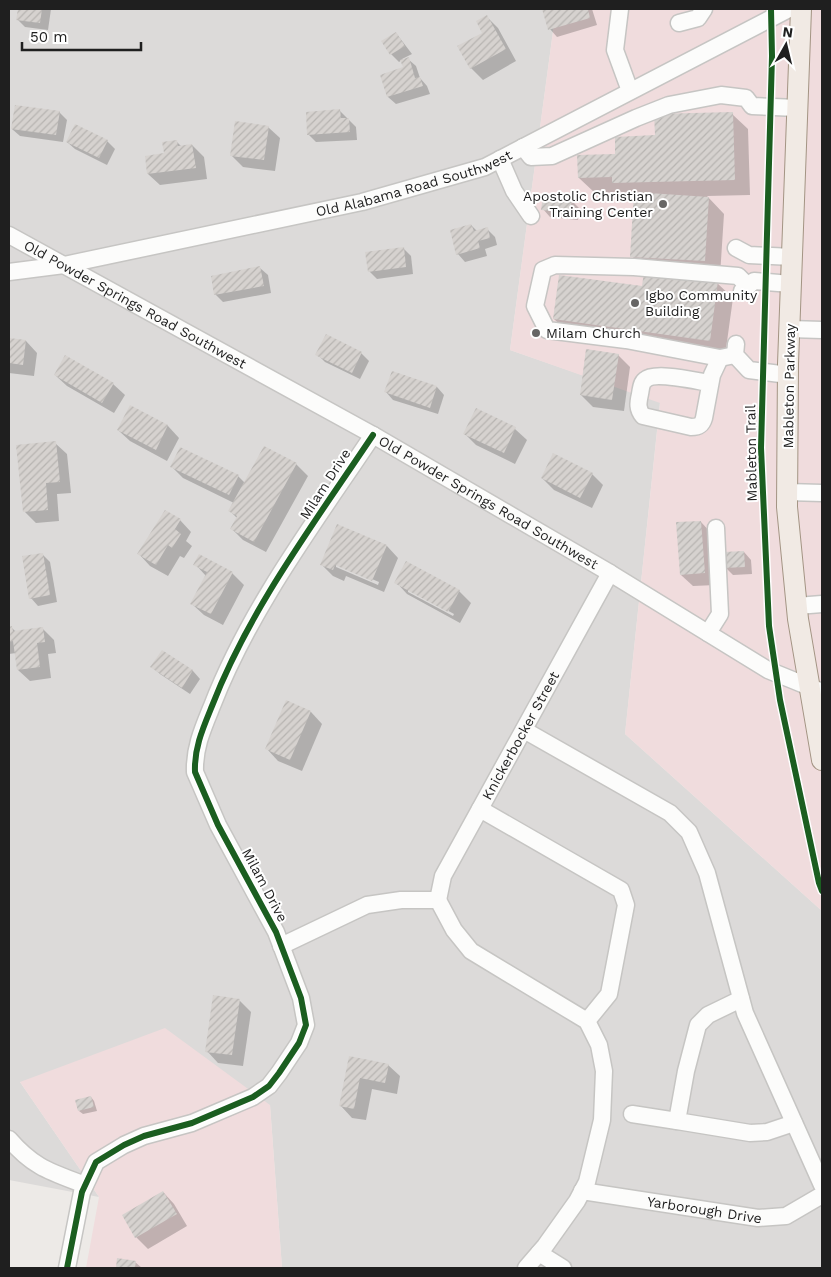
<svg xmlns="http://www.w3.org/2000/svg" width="831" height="1277" font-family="'Work Sans',sans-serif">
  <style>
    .residential { fill: #dcdad9 }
    .commercial { fill: #f0dcdd }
    .shadow { fill: #0003; fill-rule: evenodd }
    .building { fill: url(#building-hatch) }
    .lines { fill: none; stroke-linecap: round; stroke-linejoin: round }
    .minor-casing { stroke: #c6c5c3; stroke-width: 19 }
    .major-casing { stroke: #a39483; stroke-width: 22 }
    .minor { stroke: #fcfcfb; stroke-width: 16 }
    .major { stroke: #f1eae4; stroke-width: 20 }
    .cycleway-casing { stroke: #fff; stroke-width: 9 }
    .cycleway { stroke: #1b5e20; stroke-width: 6 }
    .poi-dot { fill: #676665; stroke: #fff; stroke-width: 2 }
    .labels { text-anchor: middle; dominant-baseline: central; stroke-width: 4; stroke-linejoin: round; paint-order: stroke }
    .street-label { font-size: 14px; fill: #1f1f1f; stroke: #fff }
    .poi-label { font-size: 14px; fill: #1f1f1f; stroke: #fff; text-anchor: start }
  </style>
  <defs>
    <pattern id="building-hatch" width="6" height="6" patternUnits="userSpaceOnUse" patternTransform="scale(1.25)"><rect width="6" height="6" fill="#d6d2cf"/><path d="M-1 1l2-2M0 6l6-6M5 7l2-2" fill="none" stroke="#b7b4b1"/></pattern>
  </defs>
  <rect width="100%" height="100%" fill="#edeae7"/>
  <path class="residential" d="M9,9H556L510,350L660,402L625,734L822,911V1268H282L270,1105L20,1082L99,1197L9,1180Z"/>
  <g class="commercial">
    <path d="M556,9H822V911L625,734L660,403L510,350Z"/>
    <path d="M165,1028L270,1105L282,1268H86L99,1197L20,1082Z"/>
  </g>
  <g class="shadow">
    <path d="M19,9H51L48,30L25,27L18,20Z"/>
    <path d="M543,9H592L597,25L557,37L550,29Z"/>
    <path d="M487,17L498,28L516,61L483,80L471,68L459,47L484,33Z"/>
    <path d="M396,33L412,54L402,59H408L416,66L420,78L427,86L430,94L396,104L388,97L381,76L405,68L402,60L399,62L391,54Z"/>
    <path d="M340,111L356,127L357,140L316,142L308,134Z"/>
    <path d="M59,112L67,120L63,142L20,136L12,129Z"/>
    <path d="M732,114L748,129L750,195L707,196L724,214L720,276L717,283L733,298L725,356L570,334L554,319L643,288L649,274L632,256L635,198H628L623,192L595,193L579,178L617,155L656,137Z"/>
    <path d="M268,127L280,138L275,171L243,167L231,155Z"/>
    <path d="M107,141L115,149L107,165L75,149L67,142Z"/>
    <path d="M177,142L182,147L192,145L204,157L207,179L160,185L148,174Z"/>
    <path d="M571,200L579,208L578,220L550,217L543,209Z"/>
    <path d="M471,225L477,231L487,229L495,237L497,245L485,249L487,256L465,262L458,254Z"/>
    <path d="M403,248L411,256L413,274L377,279L369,271Z"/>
    <path d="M260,268L268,275L271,293L223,302L216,295L212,277Z"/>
    <path d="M326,336L361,353L369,361L360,379L325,362L317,354Z"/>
    <path d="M9,339L26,341L37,353L34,376L9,373Z"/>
    <path d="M618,355L630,367L624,411L593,407L581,395Z"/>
    <path d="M392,372L437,387L444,395L438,414L393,400L386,392Z"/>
    <path d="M55,375L113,384L125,395L114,413L67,386Z"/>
    <path d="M130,407L168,426L179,438L167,461L130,441L118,430Z"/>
    <path d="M515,429L527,440L515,464L476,445L465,434Z"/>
    <path d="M55,443L67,454L71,493L57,494L59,521L36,523L25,512Z"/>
    <path d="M296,464L308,476L266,552L243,540L231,528L237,518L230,511L234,503L183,478L172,467L238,476L245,483Z"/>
    <path d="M592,474L603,485L592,508L554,490L542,478Z"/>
    <path d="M180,520L191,532L186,541L192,546L184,558L180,556L168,576L150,566L139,554Z"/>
    <path d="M701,522L712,534L716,585L693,586L681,575Z"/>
    <path d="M338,526L387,546L398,558L384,592L346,576L344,581L333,576L322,565ZM336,564L379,582L378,585L336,567Z"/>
    <path d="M744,552L751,560L752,574L733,575L725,567Z"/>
    <path d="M42,554L50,562L57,602L38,606L31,598Z"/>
    <path d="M195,564L232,573L244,585L223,625L204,615L192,604L206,576Z"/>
    <path d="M396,582L459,591L471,603L460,623L407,594ZM408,589L454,614L453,616L408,592Z"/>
    <path d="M9,628H12L16,632L42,628L54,640L56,653L48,654L51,678L30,681L18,670L16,653L9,654Z"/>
    <path d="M162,651L193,671L200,679L190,694L160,674L152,667Z"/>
    <path d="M287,702L311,712L322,724L302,771L278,761L267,749Z"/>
    <path d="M239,1000L251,1012L243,1066L218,1063L207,1051Z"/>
    <path d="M350,1057L388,1065L400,1076L397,1094L372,1089L366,1120L352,1118L341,1106Z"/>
    <path d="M91,1097L94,1101L97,1111L83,1114L79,1111Z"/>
    <path d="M163,1192L174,1204L187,1226L148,1249L136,1237Z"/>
    <path d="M118,1260L135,1262L142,1268H136L137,1267H134V1268H117Z"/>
  </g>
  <g class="building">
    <path d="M18,9H42L40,23L16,20Z"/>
    <path d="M542,9H588L590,18L548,30Z"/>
    <path d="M487,15L506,49L470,69L457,46L482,33L476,21Z"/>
    <path d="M396,32L405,46L390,55L381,41Z"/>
    <path d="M409,57L415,78L420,77L423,86L387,97L380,75L403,67L400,60Z"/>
    <path d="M15,105L60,111L56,135L11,129Z"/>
    <path d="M340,109L341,118H349L350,132L307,135L306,112Z"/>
    <path d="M733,112L735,180L612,183V177L578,178L577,155L615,154V137L655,135L654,114Z"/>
    <path d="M235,121L269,126L264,160L230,156Z"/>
    <path d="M75,124L108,140L99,158L66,142Z"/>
    <path d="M177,140L178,146L192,144L196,168L147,174L145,156L164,153L162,142Z"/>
    <path d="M634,192L709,197L705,261L630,257Z"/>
    <path d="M543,196L572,199L570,213L541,210Z"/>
    <path d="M471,224L474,231L488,227L490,238L478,241L480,248L456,255L450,230Z"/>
    <path d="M404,247L406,267L368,272L365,252Z"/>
    <path d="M260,266L264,286L214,295L211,276Z"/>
    <path d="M644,272L718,281L710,341L553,319L559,275L642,286Z"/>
    <path d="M326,334L362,352L352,373L315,355Z"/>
    <path d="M9,338L26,340L23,365L9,363Z"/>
    <path d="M586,349L619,354L612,400L580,395Z"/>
    <path d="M65,355L114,383L102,403L54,375Z"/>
    <path d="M392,371L437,386L430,408L384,392Z"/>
    <path d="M130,405L168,425L156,450L117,430Z"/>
    <path d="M476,408L516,427L504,453L463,434Z"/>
    <path d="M56,441L60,482L46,483L48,510L23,512L16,445Z"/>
    <path d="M264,446L297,463L254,542L230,529L237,516L228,511Z"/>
    <path d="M180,447L239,475L229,495L170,467Z"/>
    <path d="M553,453L593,473L580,498L541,478Z"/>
    <path d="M165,510L181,519L175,529L181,534L172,548L168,545L156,565L137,554Z"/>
    <path d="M701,521L705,573L680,575L676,522Z"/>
    <path d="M337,524L387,545L372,581L335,565L333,570L320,565Z"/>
    <path d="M744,551L745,567L724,568L723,552Z"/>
    <path d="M43,553L50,595L29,599L22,556Z"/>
    <path d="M199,554L233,572L211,614L190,604L207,572L193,565Z"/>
    <path d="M406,561L460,590L448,612L394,583Z"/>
    <path d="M12,626L13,631L43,627L45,642L37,643L40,667L17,670L13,641L9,642V627Z"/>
    <path d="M162,650L193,670L182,688L150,667Z"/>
    <path d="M286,700L311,711L290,760L265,749Z"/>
    <path d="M213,995L240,999L232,1055L205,1052Z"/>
    <path d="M349,1056L389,1064L385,1083L360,1078L354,1109L339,1106Z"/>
    <path d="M91,1096L94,1107L78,1111L75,1100Z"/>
    <path d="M163,1191L177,1214L135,1238L122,1215Z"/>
    <path d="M117,1258L136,1261L135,1268H116Z"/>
  </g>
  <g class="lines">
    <g class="minor-casing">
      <g id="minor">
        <path d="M620,9L615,50L630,91"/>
        <path d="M679,23L698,18L704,9"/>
        <path d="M523,147L531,157L552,156L636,118L669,105L721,95L746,98L752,106L797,108"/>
        <path d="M500,159L514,191L531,216"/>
        <path id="s1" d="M9,235L373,435L610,573L768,670L822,692"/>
        <path d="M736,248L749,255L792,257"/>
        <path id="s2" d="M9,272L64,265L362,202L485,167L789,9"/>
        <path d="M742,291L754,281L791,284"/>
        <path d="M790,329L822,330"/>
        <path d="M736,344L735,355L749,370L788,375"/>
        <path d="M735,355L720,358L626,340L547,330L535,306L543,270L555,265L634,267L738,276L748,286"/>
        <path d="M710,383C696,381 654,371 645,380C641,383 641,389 640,394C638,403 637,409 643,416L691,427C699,427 702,425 704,418L712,375L720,358"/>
        <path d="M787,492L822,493"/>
        <path d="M797,606L822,604"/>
        <path d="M708,633L720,614L716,528"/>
        <path d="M524,730L670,813L689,832L707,873L745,1013L822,1185"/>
        <path d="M480,809L621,890L626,905L609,994L587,1021"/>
        <path d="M438,900L454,930L471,951L587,1021L599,1045L604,1071L602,1120L587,1182L577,1201L545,1246L526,1268"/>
        <path id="s3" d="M438,900L443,876L610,573"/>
        <path d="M281,946L367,905L401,900H438"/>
        <path d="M741,999L708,1015L698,1025L686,1071L677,1121L750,1133L767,1132L794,1123"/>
        <path d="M632,1114L677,1121"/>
        <path d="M9,1139C34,1168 51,1172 85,1185"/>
        <path id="s4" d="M582,1191L758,1218L786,1216L822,1195"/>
        <path d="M539,1253L563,1268"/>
        <path d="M67,1268L82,1192L96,1162L124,1145L144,1136L192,1123L253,1097L269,1086L279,1073L299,1043L306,1025L301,998L276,932L218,825L195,772C194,748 203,728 212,706C250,608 315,522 373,435"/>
      </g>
    </g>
    <g class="major-casing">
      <path id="major" d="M801,9L788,364L787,507L798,619L822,760"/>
    </g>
    <use href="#minor" class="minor"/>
    <use href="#major" class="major"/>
    <g class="cycleway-casing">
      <g id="cycleway">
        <path d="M771,9L772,56L761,448L769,626L780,700L819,883L822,891"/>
        <path d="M67,1268L82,1192L96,1162L124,1145L144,1136L192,1123L253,1097L269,1086L279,1073L299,1043L306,1025L301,998L276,932L218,825L195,772C194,748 203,728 212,706C250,608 315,522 373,435"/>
      </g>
    </g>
    <use href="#cycleway" class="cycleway"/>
  </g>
  <g class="poi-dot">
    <circle cx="663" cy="204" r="5"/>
    <circle cx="635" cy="303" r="5"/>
    <circle cx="536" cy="333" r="5"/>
  </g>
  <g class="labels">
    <g class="street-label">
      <text stroke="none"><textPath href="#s2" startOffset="415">Old Alabama Road Southwest</textPath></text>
      <text stroke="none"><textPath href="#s1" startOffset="144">Old Powder Springs Road Southwest</textPath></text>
      <text transform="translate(789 386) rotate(-89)">Mableton Parkway</text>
      <text transform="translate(751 453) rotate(-91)">Mableton Trail</text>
      <text transform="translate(325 484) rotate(-57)">Milam Drive</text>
      <text stroke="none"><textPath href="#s1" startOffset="549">Old Powder Springs Road Southwest</textPath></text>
      <text stroke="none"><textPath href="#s3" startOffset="185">Knickerbocker Street</textPath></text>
      <text transform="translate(265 885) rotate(62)">Milam Drive</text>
      <text stroke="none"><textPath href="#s4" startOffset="124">Yarborough Drive</textPath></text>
    </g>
    <g class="poi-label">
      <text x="653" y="196" text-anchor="end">Apostolic Christian<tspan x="653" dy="16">Training Center</tspan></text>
      <text x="645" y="295">Igbo Community<tspan x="645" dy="16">Building</tspan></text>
      <text x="546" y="333">Milam Church</text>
    </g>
  </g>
  <rect width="831" height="1277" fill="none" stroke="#1f1f1f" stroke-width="20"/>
  <g transform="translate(786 45) rotate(8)" stroke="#ffffff" stroke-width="4" paint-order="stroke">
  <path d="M0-4L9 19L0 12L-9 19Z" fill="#1f1f1f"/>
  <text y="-8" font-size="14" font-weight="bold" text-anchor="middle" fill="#1f1f1f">N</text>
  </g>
  <path d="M22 42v8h119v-8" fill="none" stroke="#1f1f1f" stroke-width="2.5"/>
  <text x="30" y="42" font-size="15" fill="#1f1f1f" stroke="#ffffff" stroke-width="4" paint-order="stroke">50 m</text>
</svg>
